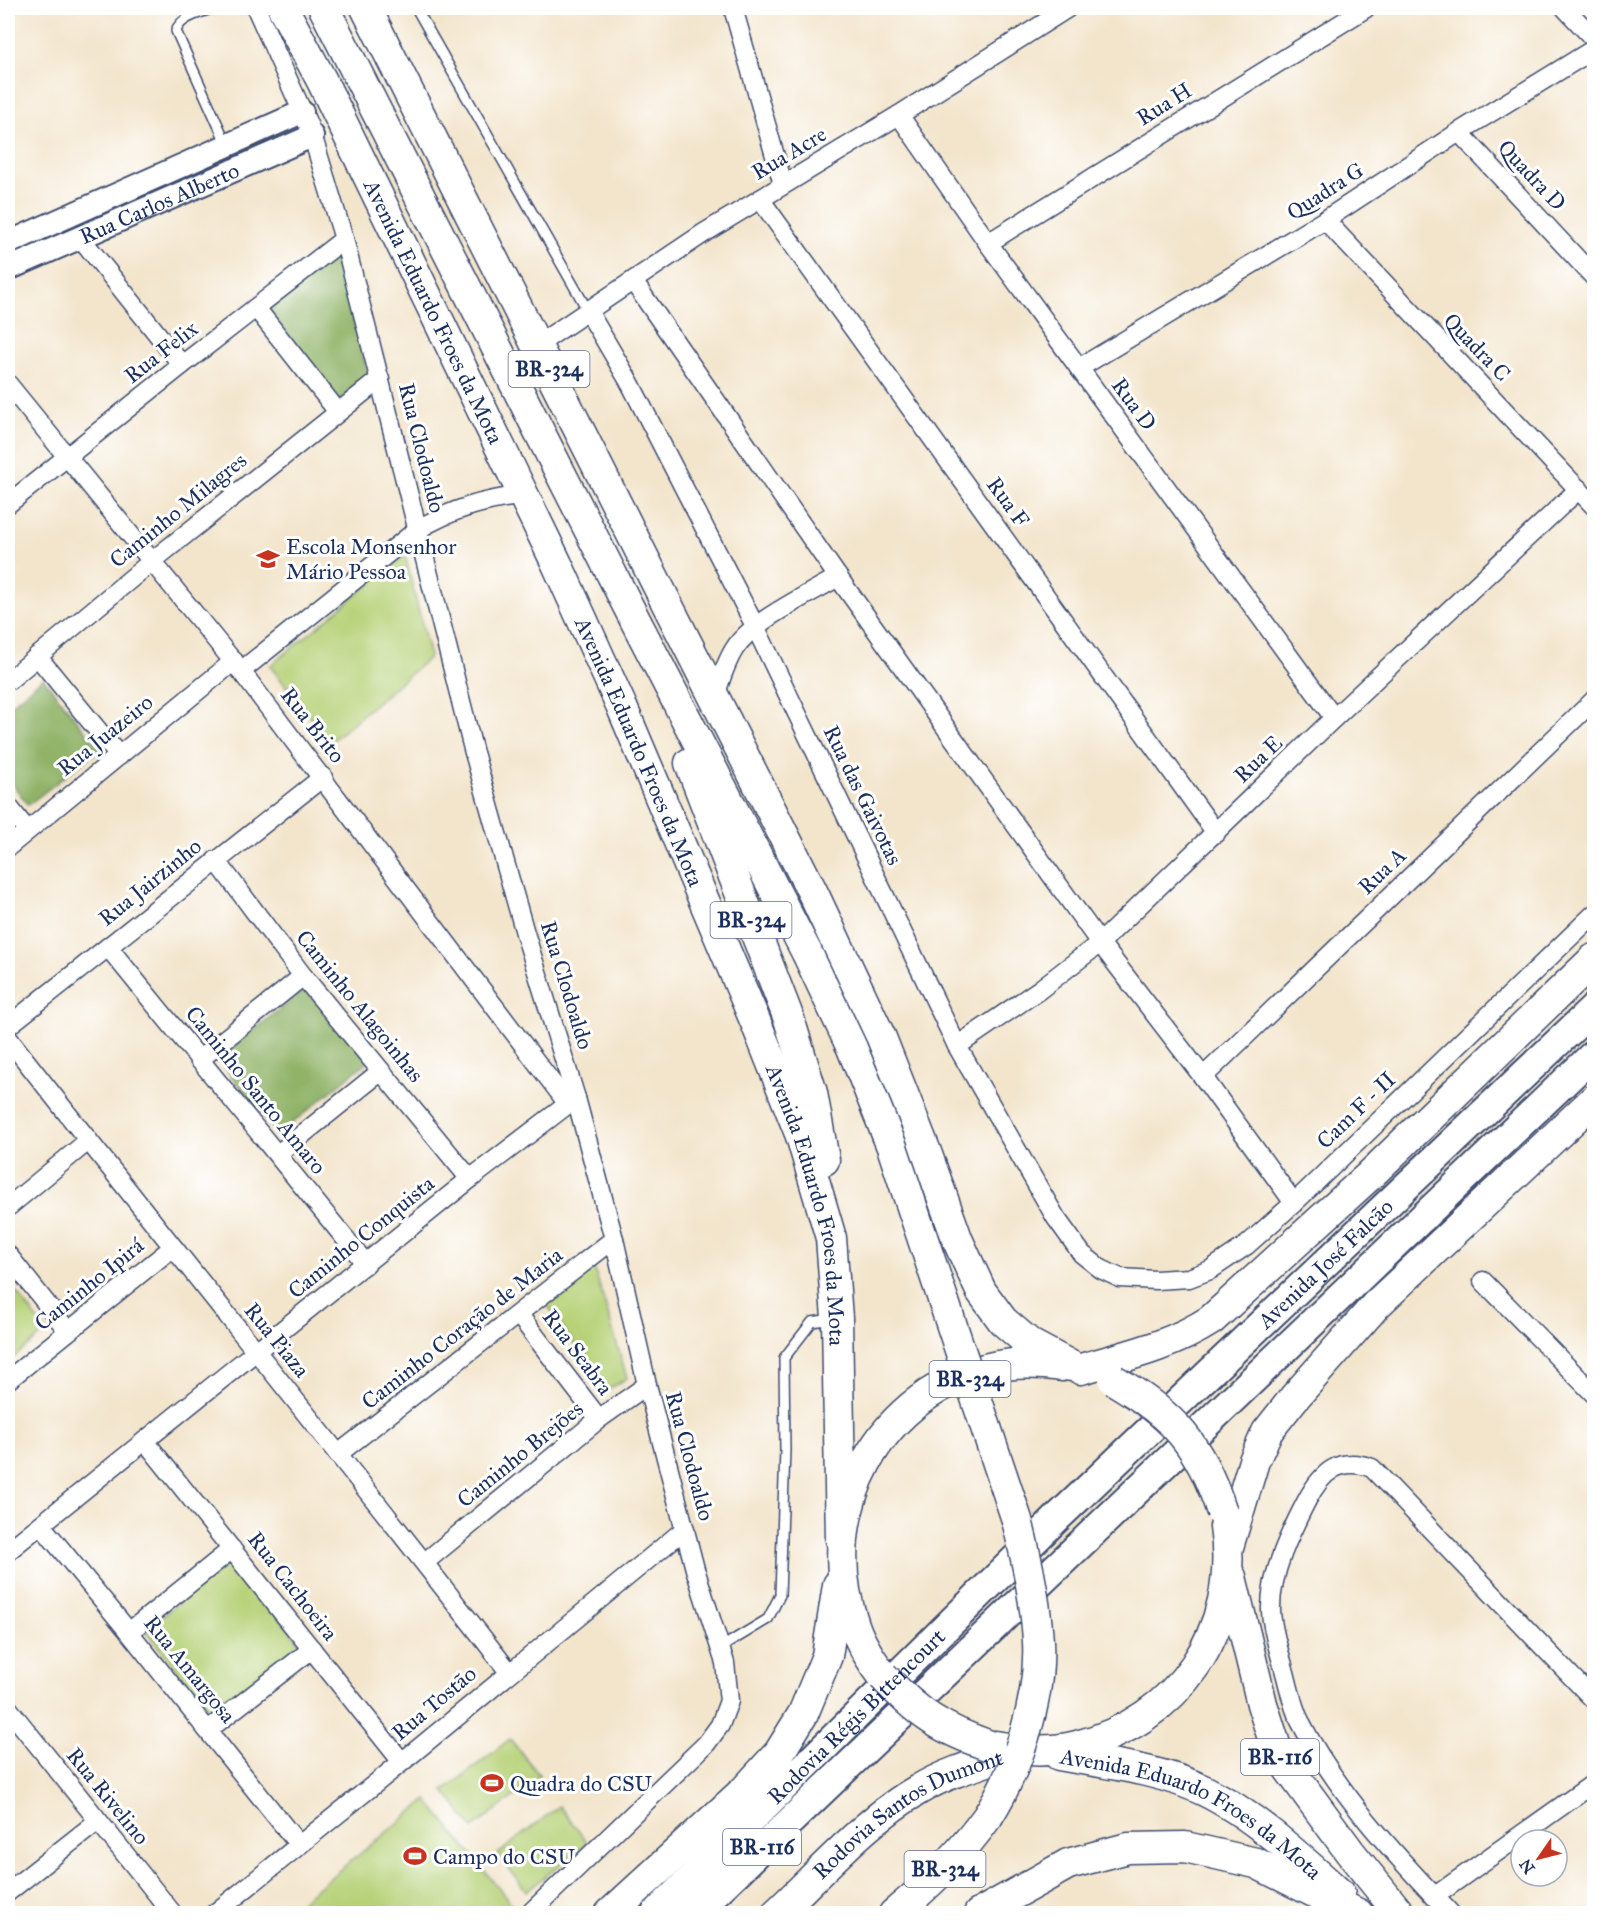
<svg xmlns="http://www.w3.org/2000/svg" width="1602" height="1921" font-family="'IM FELL Great Primer',serif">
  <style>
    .green { fill: #b6d177; stroke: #68806a; stroke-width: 1.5 }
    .forest { fill: #90b368; stroke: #567163; stroke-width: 1.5 }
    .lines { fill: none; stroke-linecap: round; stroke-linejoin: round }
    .service-casing { stroke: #3b4a6e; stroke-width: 12 }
    .minor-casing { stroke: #3b4a6e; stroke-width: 21 }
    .tertiary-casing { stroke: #3b4a6e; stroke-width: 26 }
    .primary-casing { stroke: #3b4a6e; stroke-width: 32 }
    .trunk-casing { stroke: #3b4a6e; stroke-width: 33 }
    .service { stroke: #fff; stroke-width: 9 }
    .minor { stroke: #fff; stroke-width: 18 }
    .tertiary { stroke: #fff; stroke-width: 22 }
    .primary { stroke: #fff; stroke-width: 28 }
    .trunk { stroke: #fff; stroke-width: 30 }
    .trunk-bridge-casing { stroke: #3b4a6e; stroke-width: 33; stroke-linecap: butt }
    .trunk-bridge { stroke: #fff; stroke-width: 30 }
    .labels { text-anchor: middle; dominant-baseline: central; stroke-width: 6; stroke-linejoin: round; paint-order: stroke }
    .shield { fill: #fff; stroke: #5f6d8e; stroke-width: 1.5 }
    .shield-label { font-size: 21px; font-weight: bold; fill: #1b2f5e }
    .street-label { font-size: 22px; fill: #1b2f5e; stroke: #fff }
    .poi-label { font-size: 22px; fill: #1b2f5e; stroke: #fff; text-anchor: start }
  </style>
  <rect width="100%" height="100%" fill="#fff"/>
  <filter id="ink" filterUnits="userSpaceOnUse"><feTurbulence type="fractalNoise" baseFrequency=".0167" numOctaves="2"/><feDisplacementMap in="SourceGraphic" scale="12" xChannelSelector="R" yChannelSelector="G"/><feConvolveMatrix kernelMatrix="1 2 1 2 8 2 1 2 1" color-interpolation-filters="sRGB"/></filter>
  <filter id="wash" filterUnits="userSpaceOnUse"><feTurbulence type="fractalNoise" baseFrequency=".008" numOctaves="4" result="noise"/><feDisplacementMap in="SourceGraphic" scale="24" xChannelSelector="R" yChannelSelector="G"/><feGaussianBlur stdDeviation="1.35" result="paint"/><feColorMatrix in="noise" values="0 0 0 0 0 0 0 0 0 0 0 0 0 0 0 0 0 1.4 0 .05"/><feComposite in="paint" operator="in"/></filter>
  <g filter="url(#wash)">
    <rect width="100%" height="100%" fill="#f3e5cc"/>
    <g class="green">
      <path d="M405,555L430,657L330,742L270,666Z"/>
      <path d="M593,1264L627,1378L606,1391L546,1303Z"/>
      <path d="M8,1282L47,1331L8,1362Z"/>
      <path d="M233,1560L300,1643L212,1714L145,1630Z"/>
      <path d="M510,1739L540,1776L473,1828L444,1791Z"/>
      <path d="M427,1800L518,1912L286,1913Z"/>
      <path d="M559,1806L588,1843L526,1891L498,1854Z"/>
    </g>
    <g class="forest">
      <path d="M335,252L369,378L337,402L269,309Z"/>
      <path d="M43,678L100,749L28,805L8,778V707Z"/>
      <path d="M307,987L368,1061L278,1135L218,1059Z"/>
    </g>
  </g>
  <g filter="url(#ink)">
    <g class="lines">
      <g class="service-casing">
        <g id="service">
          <path d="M214,8C201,13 180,17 176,31L227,145"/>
          <path d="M416,8L588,311"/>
          <path d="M720,1648L768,1619L780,1595L785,1450L784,1358L812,1322L832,1319"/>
        </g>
      </g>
      <g class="minor-casing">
        <g id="minor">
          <path d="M256,8L311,131L344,239L473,749L525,933L576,1098L614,1239L647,1385L695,1569L725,1663L729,1701L720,1725L706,1744L529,1914"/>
          <path d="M733,8L783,184"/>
          <path d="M1565,8L1594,39"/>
          <path d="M899,115L988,243L1334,718"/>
          <path d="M1459,132L1594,277"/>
          <path d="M760,199L1216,833"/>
          <path d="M1325,220L1594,506"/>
          <path d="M80,237L182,365"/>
          <path d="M988,243L1366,8"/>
          <path d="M633,281L838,577L1100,943L1203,1077L1294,1203"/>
          <path d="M256,308L338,412"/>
          <path d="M588,311L630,383L755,626L957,1046L1056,1218L1082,1254L1101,1269L1120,1278L1156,1280L1189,1278L1210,1270L1247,1245L1294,1203L1594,914"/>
          <path d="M537,345L704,233L899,115L1068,8"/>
          <path d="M1079,368L1325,220L1459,132L1594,49"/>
          <path d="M8,384L241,671L568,1104"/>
          <path d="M8,504L182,365L344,239"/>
          <path d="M37,656L119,756"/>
          <path d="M241,671L417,530C454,508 482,501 523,495"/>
          <path d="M8,681L151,562L380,379"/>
          <path d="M714,699C720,682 725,663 735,648C753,620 808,595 838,577"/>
          <path d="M8,806L27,830"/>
          <path d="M8,847L234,661"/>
          <path d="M216,860L303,976L470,1179"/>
          <path d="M108,947L366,1264"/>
          <path d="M8,1026L323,777"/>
          <path d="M8,1038C173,1250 345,1459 509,1672"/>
          <path d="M957,1046L1039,990L1100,943L1334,718L1579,489"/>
          <path d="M199,1060L303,976"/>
          <path d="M1203,1077L1594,700"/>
          <path d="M278,1154L380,1072"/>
          <path d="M8,1207L88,1141"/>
          <path d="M8,1255L68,1331"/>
          <path d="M1483,1281L1594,1394"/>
          <path d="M519,1315L599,1419"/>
          <path d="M8,1380L172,1248"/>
          <path d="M145,1441L402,1762"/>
          <path d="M338,1454L614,1239"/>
          <path d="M41,1525L129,1632L299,1845"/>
          <path d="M8,1551L470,1179L576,1098"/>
          <path d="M425,1562L599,1419L647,1385"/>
          <path d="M129,1632L232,1549"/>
          <path d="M8,1708L173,1914"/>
          <path d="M208,1730L312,1649"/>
          <path d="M8,1892L98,1821"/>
          <path d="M1435,1896L1594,1783"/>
          <path d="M214,1914L402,1762L685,1529"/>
          <path d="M1451,1914C1397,1857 1336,1792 1300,1721C1292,1706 1289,1686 1284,1669C1279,1650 1272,1631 1271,1611C1270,1573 1290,1533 1307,1500C1322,1472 1339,1456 1372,1468L1594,1700"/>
        </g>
      </g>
      <g class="tertiary-casing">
        <g id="tertiary">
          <path d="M8,243L302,112"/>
          <path id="s1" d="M8,269L312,136"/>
        </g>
      </g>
      <g class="primary-casing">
        <g id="primary">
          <path id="s2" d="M655,1914L1057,1518L1594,1008"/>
          <path d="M693,1914L1594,1054"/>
        </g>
      </g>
      <g class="trunk-casing">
        <g id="trunk">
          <path id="s3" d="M283,8L322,81L557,564L621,705L756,1023L801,1136L831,1238L837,1318L841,1540"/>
          <path d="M324,8L631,612L807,953"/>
          <path d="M366,8L813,893L881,1038L926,1152L958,1241L981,1291L1003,1321L1030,1344L1071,1366"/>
          <path d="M690,763L789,1019L812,1093L824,1160"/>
          <path d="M1081,1369C1126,1356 1171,1346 1211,1320L1369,1176L1594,959"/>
          <path d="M1228,1547L1254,1461L1267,1432L1294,1398L1376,1305L1594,1100"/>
          <path d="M1231,1577L1262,1704L1278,1754L1350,1852L1400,1914"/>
          <path d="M883,1676C871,1660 860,1643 854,1625C814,1512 879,1389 998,1366C1020,1362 1041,1363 1062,1366"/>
          <path d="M995,1746C1022,1751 1050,1753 1077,1746C1178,1721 1241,1630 1225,1527"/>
          <path id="s4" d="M1059,1755C1107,1764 1160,1769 1205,1791C1254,1815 1299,1857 1340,1894"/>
          <path d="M610,1914L745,1790L779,1753L803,1714L827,1656L838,1585"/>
          <path id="s5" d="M776,1914C819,1874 868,1818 918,1790C949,1771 986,1762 1021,1750"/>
          <path d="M894,1914C930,1884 961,1854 988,1816"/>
          <path d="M979,1914L1068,1864L1128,1848L1185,1847L1256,1863L1358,1914"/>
        </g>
      </g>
      <use href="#service" class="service"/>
      <use href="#minor" class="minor"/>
      <use href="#tertiary" class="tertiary"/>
      <use href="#primary" class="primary"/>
      <use href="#trunk" class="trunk"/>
      <g class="trunk-bridge-casing">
        <g id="trunk-bridge">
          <path d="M807,953L852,1048L892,1147L1017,1520C1027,1560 1036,1601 1038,1642C1041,1699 1018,1768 988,1816"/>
          <path d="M1114,1380C1175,1416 1200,1445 1222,1512"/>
          <path d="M883,1676C918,1714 941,1729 990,1746"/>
        </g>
      </g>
      <use href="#trunk-bridge" class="trunk-bridge"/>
    </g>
  </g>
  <defs>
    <g id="school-bare" transform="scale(1.8)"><path d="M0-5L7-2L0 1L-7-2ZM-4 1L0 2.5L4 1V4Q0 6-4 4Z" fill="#c8321e" stroke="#fff" stroke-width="2.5" paint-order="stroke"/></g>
    <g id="stadium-bare" transform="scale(1.8)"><path d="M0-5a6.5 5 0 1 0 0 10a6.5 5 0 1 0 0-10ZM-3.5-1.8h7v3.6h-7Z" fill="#c8321e" stroke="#fff" stroke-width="2.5" paint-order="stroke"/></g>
  </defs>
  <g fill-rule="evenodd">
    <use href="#school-bare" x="268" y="559"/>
    <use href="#stadium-bare" x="492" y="1783"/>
    <use href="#stadium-bare" x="415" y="1856"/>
  </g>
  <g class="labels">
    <g class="shield">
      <rect x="508.5" y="351" width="81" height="36" rx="4.5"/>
      <rect x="710.5" y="902" width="81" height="36" rx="4.5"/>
      <rect x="929.5" y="1361" width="81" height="36" rx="4.5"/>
      <rect x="1241" y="1739" width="78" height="36" rx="4.5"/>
      <rect x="723" y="1829" width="78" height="36" rx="4.5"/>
      <rect x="904.5" y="1851" width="81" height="36" rx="4.5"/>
    </g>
    <g class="shield-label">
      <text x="549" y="369">BR-324</text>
      <text x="751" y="920">BR-324</text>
      <text x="970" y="1379">BR-324</text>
      <text x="1280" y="1757">BR-116</text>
      <text x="762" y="1847">BR-116</text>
      <text x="945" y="1869">BR-324</text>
    </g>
    <g class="street-label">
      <text transform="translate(1164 104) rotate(-32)">Rua H</text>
      <text transform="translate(789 153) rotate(-31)">Rua Acre</text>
      <text transform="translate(1532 175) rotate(47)">Quadra D</text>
      <text transform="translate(1325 191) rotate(-33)">Quadra G</text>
      <text stroke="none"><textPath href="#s1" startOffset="165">Rua Carlos Alberto</textPath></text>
      <text stroke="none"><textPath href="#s3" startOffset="339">Avenida Eduardo Froes da Mota</textPath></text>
      <text transform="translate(1477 347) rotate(46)">Quadra C</text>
      <text transform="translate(161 352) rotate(-38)">Rua Felix</text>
      <text transform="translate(1134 404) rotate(54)">Rua D</text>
      <text transform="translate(422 448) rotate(76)">Rua Clodoaldo</text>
      <text transform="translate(1008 502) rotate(54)">Rua F</text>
      <text transform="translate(178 510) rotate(-39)">Caminho Milagres</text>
      <text transform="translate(313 725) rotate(52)">Rua Brito</text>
      <text transform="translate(105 735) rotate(-39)">Rua Juazeiro</text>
      <text stroke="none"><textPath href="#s3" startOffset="825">Avenida Eduardo Froes da Mota</textPath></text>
      <text transform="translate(1258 759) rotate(-44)">Rua E</text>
      <text transform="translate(863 795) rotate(64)">Rua das Gaivotas</text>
      <text transform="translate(1382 871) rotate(-44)">Rua A</text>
      <text transform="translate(150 882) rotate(-39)">Rua Jairzinho</text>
      <text transform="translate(567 985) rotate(73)">Rua Clodoaldo</text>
      <text transform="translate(360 1006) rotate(51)">Caminho Alagoinhas</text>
      <text transform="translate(256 1090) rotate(51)">Caminho Santo Amaro</text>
      <text transform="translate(1356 1110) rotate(-44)">Cam F - II</text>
      <text stroke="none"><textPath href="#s3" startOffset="1311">Avenida Eduardo Froes da Mota</textPath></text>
      <text transform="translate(361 1237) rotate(-39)">Caminho Conquista</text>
      <text stroke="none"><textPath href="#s2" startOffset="934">Avenida José Falcão</textPath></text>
      <text transform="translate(89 1284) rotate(-39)">Caminho Ipirá</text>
      <text transform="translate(462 1328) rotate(-38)">Caminho Coração de Maria</text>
      <text transform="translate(277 1340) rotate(51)">Rua Piaza</text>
      <text transform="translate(578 1352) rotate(53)">Rua Seabra</text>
      <text transform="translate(520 1454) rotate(-39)">Caminho Brejões</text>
      <text transform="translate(690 1456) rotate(75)">Rua Clodoaldo</text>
      <text transform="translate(293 1586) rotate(52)">Rua Cachoeira</text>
      <text transform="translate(190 1669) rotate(51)">Rua Amargosa</text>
      <text transform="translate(434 1703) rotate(-40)">Rua Tostão</text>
      <text stroke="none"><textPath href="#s2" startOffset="282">Rodovia Régis Bittencourt</textPath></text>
      <text transform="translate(108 1796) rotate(51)">Rua Rivelino</text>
      <text stroke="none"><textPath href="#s4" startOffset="147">Avenida Eduardo Froes da Mota</textPath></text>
      <text stroke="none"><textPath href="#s5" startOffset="168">Rodovia Santos Dumont</textPath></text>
    </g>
    <g class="poi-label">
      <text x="286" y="546">Escola Monsenhor<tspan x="286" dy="25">Mário Pessoa</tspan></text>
      <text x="510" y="1783">Quadra do CSU</text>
      <text x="433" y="1856">Campo do CSU</text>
    </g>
  </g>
  <rect width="1602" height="1921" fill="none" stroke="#fff" stroke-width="30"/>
  <g transform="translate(1539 1858) rotate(235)"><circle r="28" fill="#ffffff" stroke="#a4acbf" stroke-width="1.5"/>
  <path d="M0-4.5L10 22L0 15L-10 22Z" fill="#c8321e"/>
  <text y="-9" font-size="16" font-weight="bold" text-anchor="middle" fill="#1b2f5e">N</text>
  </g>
</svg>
